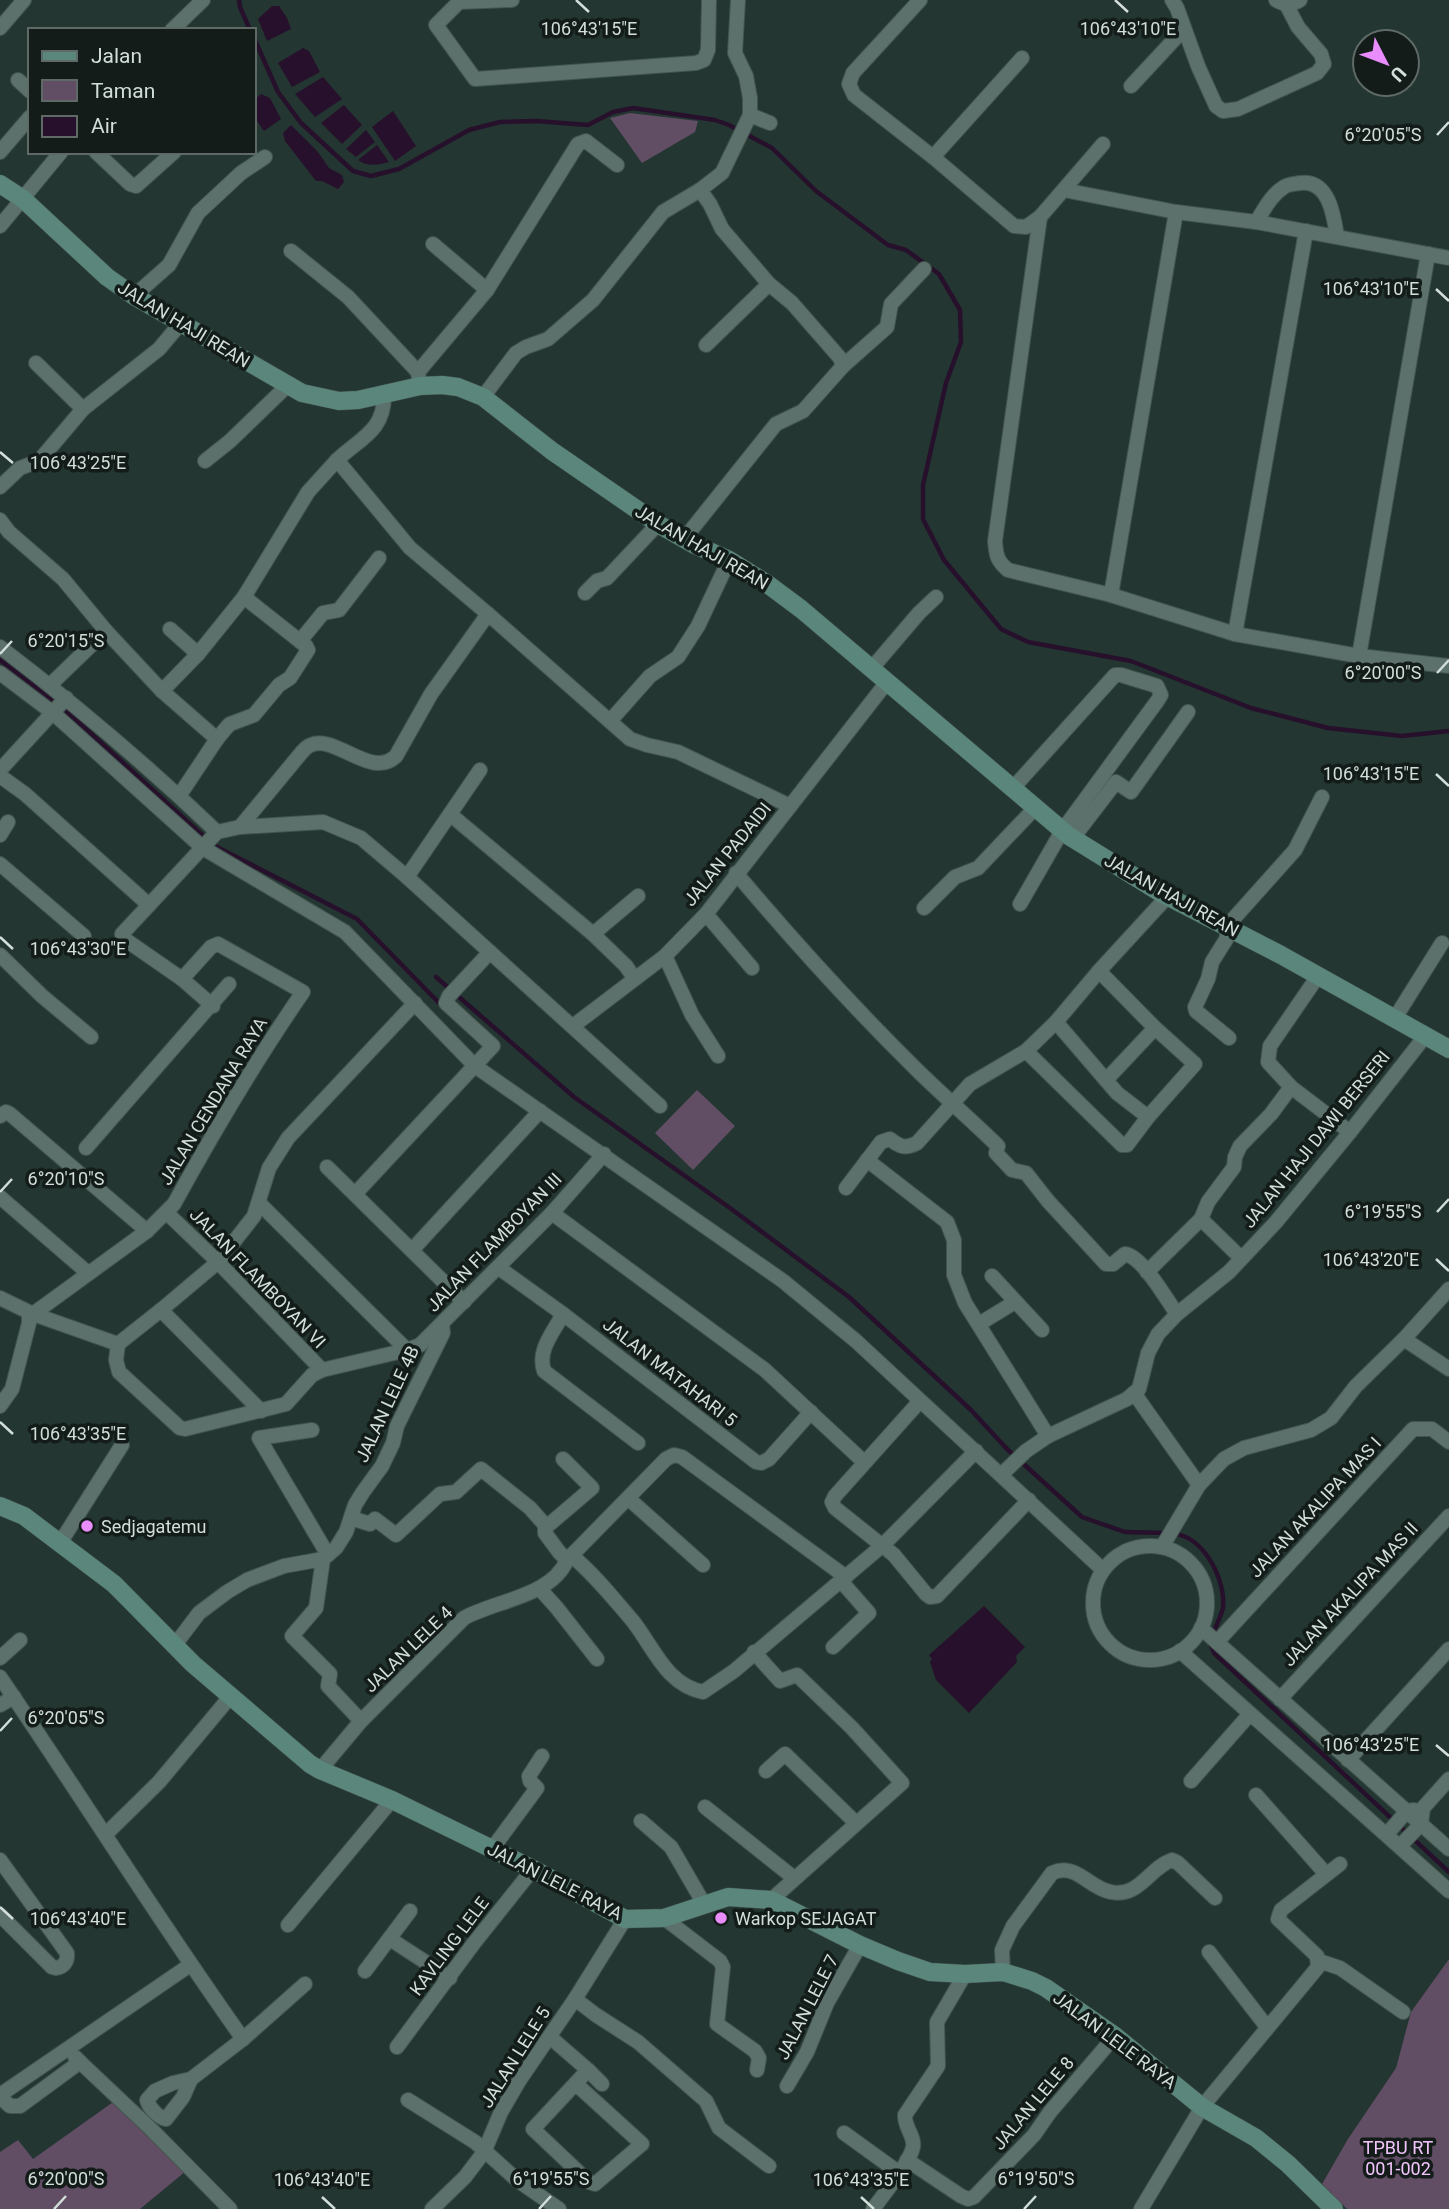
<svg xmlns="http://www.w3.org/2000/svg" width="1449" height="2209" font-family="Roboto,sans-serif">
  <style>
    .green { fill: #614d64 }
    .water { fill: #27102b }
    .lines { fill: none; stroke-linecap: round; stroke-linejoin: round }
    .stream { stroke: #27102b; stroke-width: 4.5 }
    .street-casing { stroke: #43544f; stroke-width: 16 }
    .secondary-casing { stroke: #43544f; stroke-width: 19 }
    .street { stroke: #5c716b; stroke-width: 14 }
    .secondary { stroke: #5a867b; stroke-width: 18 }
    .ticks { fill: none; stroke: #d2deda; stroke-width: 2.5 }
    .poi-dot { fill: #ea8dfc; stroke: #131c19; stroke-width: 2.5 }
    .labels { text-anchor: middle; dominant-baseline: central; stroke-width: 7; stroke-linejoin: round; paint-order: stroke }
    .street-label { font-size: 18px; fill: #d2deda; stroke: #131c19 }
    .poi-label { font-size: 18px; fill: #d2deda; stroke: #131c19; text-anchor: start }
    .park-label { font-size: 18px; fill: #f2c4fb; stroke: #131c19 }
    .ticks-label { font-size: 18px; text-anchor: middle; fill: #d2deda; stroke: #131c19; stroke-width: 7; stroke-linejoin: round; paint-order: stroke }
  </style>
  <rect width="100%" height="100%" fill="#233631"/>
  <g class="green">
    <path d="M630,113L698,121L695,132L642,163L610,118Z"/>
    <path d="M697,1090L735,1126L693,1170L655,1133Z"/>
    <path d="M1449,1959V2209H1347L1322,2184L1348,2139L1396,2068L1411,2012Z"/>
    <path d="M116,2100L186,2171L140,2209H0V2152L18,2140L33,2159Z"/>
  </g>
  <g class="water">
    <path d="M272,6H279L287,18L291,29L267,41L258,19Z"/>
    <path d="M303,48L309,51L320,72L292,87L278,63Z"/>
    <path d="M323,77L342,99L315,117L295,94Z"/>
    <path d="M261,94L270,98L281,119L264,131L254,117V100Z"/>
    <path d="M344,105L362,125L342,144L321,123Z"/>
    <path d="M393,111L416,146L395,161L372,127Z"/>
    <path d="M291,125L318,152L329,168L342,175L344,182L338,189L322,181H316L285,141L283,133Z"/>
    <path d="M366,130L375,142L356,157L346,149Z"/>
    <path d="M377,145L389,162C379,165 367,167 358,160Z"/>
    <path d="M984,1606L1025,1647L1016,1656L1017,1662L969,1713L936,1680L930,1662L932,1659L929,1655Z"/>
  </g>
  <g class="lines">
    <g class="stream">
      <path d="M239,0L240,7L250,30"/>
      <path d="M254,38L278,92L301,123L353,171L371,176L399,169L469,130L500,122L536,121L588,125L613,112L633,108L715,120L729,125L772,148L816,191L888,245L906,250L939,274L960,310L961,342L946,383L923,485V519L944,560L1001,629L1028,642L1131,661L1251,708L1328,728L1402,736L1449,731"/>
      <path d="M0,660L64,709L213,845L357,919L442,1006"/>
      <path d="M436,977L574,1097L730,1208L849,1297L971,1410L1007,1449L1082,1517L1125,1532L1166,1533"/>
      <path d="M1175,1534C1204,1537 1226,1580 1223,1608C1221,1616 1216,1626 1213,1634"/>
      <path d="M1210,1643L1214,1653L1449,1872"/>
    </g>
    <g class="street-casing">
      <g id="street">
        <path d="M512,0L459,2L436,25L475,79L696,63L704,60L708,50L709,0"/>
        <path d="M920,0L853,73L849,84L854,95L933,157L1014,226L1026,227L1040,217L1103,144"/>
        <path d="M1172,0L1177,8L1198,66L1216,106L1223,111L1238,109L1317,73L1324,64L1321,54L1298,27L1286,4"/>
        <path d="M1276,0C1284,5 1292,5 1300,0"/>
        <path d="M0,28L24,0"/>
        <path d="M172,30L203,0"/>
        <path d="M18,80L30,91"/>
        <path d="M1131,86L1184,29"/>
        <path d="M750,115L770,123"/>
        <path d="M0,152L30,117"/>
        <path d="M96,152L130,184L136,186L174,152"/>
        <path d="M933,157L1022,58"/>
        <path d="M1064,190L1176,212L1256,222L1449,258"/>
        <path d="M1040,217L995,541C996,555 997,561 1008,570L1111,595L1235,634L1359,656L1449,666"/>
        <path d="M1256,222C1264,210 1271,195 1284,187C1288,184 1294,184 1300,183C1329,179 1334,216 1337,237"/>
        <path d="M0,226L61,152"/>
        <path d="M433,244L487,290"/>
        <path d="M291,251L348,297L418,372"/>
        <path d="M134,296L169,265L198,213L241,173L265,157"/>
        <path d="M706,345L769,284"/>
        <path d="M36,363L83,409"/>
        <path d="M843,366L887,327L891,304L924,269"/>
        <path d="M420,386L418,372L487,290L578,144L586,141L617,165"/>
        <path d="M384,394C385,431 360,438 337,460L410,548L488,614L630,739L647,745L678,752L790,806"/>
        <path d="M483,397L516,353L526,347L548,339L593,300L663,212L700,190L722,173L750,115V98L746,76L735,53L738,0"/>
        <path d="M205,461L230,441L288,385"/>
        <path d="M0,487L20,468L39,461L83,409L159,349L180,324"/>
        <path d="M0,520L9,532L63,579L106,631L162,691L217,739"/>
        <path d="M684,539L776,424L803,411L843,366L840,358L792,303L769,284L722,229L710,204L700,190"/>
        <path d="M585,593L597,581L607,578L658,524"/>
        <path d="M1111,595L1176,212"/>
        <path d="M170,629L198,654L244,597L308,492L337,460"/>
        <path d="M1235,634L1306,231"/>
        <path d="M300,641L323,613L339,610L379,558"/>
        <path d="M0,647C76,705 148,766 217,832"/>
        <path d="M1359,656L1428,254"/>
        <path d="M872,668L919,613L936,597"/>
        <path d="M0,673L53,713L203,848L345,932L475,1066L783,1281L856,1341L1103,1570"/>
        <path d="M50,685L106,631"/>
        <path d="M162,691L198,654"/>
        <path d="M610,721L650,676L678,657L698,626L729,560"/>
        <path d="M0,770L66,698"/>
        <path d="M0,776L25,794L149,905"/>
        <path d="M1013,788L1115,675H1121L1157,686L1161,695L1158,700L1062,831L1020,904"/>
        <path d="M179,796L217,739L227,727L230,724L254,715L279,685L290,678L308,650L306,646L244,597"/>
        <path d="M451,815L593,934L626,966L634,978"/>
        <path d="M240,827L302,752C305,749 307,746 311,745C335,734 372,780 396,756L431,694L488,614"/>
        <path d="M0,835L8,822"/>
        <path d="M1073,838L1116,782L1131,792L1188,712"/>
        <path d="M0,864L84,936"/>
        <path d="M736,873C794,942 856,1010 920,1073C946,1098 972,1121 998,1146L996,1153L1012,1170L1026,1173L1048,1201L1106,1264H1113L1125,1254C1143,1257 1166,1299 1177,1314"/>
        <path d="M407,877L480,770"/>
        <path d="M924,908L955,877L978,868L1036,807"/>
        <path d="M706,914L752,968"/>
        <path d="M593,934L638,896"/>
        <path d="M0,955L42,996L91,1037"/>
        <path d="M665,956L692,1015L718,1056"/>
        <path d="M1318,976L1270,1046L1268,1062L1291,1087L1350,1132"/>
        <path d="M213,1006L182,979L123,938L122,934L217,832L240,827L323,822L361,838L407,877L660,1106"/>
        <path d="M1395,1018L1442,943"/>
        <path d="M1056,1022L1117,1093L1148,1117"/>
        <path d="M573,1026L665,956L706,914L887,682"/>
        <path d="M1229,1038L1196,1011L1195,1007L1208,979L1212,962L1227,938V926L1295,850L1322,797"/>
        <path d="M1026,1051L1122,1145H1127L1148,1117L1195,1064L1155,1028L1099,971"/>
        <path d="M1106,1080L1155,1028"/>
        <path d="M0,1116L6,1112L10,1114L147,1231"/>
        <path d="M86,1148L229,984"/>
        <path d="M867,1160L947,1222L954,1240V1275L965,1303L1048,1436"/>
        <path d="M327,1167L464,1302"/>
        <path d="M846,1188L881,1142L890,1139C900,1147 905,1149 917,1143L970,1084L1026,1051L1056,1022L1099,971L1167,897"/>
        <path d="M355,1194L493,1046L446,1003L449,996L490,952"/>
        <path d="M0,1197L88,1273"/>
        <path d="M259,1203L407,1350"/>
        <path d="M167,1213L216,1260L322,1370"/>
        <path d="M552,1213L765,1370L864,1462"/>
        <path d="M412,1250L540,1111"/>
        <path d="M1241,1258L1201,1219L1208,1202L1234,1167L1235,1157L1240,1146L1271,1114L1291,1087"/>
        <path d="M499,1268L563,1314L756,1462L761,1463L769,1459L811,1412"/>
        <path d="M1147,1272L1201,1219"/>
        <path d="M992,1276L1042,1330"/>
        <path d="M0,1298L33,1314L118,1344"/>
        <path d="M161,1310L261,1411"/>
        <path d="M33,1314L147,1231L174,1204C214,1131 256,1060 303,992L218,944L211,947L182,979"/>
        <path d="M563,1314C553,1333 537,1350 544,1371L638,1443"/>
        <path d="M979,1324L1015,1302"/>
        <path d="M1404,1339L1449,1369"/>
        <path d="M118,1344L116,1360L119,1372L180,1428L185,1429L286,1404L312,1375L322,1370L407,1350L420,1345L552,1213L604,1154"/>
        <path d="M118,1344L161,1310L218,1262L254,1216L269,1168L288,1138L415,1003"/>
        <path d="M1134,1393L1199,1485"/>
        <path d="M920,1401L835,1496L832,1502L835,1508L894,1555L926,1594L930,1597L937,1596L1029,1500"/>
        <path d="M0,1406L12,1389L29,1323V1313"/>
        <path d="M312,1430L259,1438L328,1555"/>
        <path d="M1001,1475L1026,1451L1048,1436L1127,1399L1139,1389L1148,1353L1158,1334L1177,1314L1229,1272L1276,1222L1350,1132L1426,1035"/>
        <path d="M629,1499L703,1565"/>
        <path d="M351,1518L370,1524L375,1519L396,1535L440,1494L456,1492L481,1469L530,1508L545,1525V1533L559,1552L567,1560"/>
        <path d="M545,1528L592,1488L563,1459"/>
        <path d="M60,1543L122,1445"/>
        <circle cx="1150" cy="1603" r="57"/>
        <path d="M1162,1547L1199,1485L1224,1459L1244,1448L1311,1430L1331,1418L1356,1386L1404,1339L1449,1289"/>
        <path d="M572,1556C594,1574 613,1598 632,1620C653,1646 666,1685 703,1692L734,1671L883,1545L976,1451"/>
        <path d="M323,1559L316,1608L292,1636L330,1674L328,1686L361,1721"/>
        <path d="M539,1588L557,1608L597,1659"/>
        <path d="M1201,1628L1449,1849"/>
        <path d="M1217,1642L1413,1429H1432L1449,1442"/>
        <path d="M174,1646L199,1613L227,1592L247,1580L284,1566L323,1559L336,1548L346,1532L355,1505L363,1492L382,1466L393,1443L397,1426L443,1333L442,1324"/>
        <path d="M833,1647L869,1613L841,1581"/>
        <path d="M1180,1651L1449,1891"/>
        <path d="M754,1652L780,1681L797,1675L852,1728L902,1783L771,1900"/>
        <path d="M0,1658L20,1640"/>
        <path d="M0,1677C82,1797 158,1920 243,2039"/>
        <path d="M1280,1699L1449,1516"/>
        <path d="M0,1705L14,1697"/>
        <path d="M1348,1760L1449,1649"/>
        <path d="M320,1770L361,1721L464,1618C496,1600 551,1597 567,1560L666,1459L674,1455L682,1457L846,1577"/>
        <path d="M766,1771L785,1754L856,1823"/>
        <path d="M1191,1781L1250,1714"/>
        <path d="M1256,1795L1326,1874"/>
        <path d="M705,1807L794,1878"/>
        <path d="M641,1821L671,1847L704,1904"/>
        <path d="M106,1834L159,1782L230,1697"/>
        <path d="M1387,1834L1407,1811L1414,1810"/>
        <path d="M1400,1846L1421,1824L1423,1808L1449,1779"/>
        <path d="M492,1849L537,1788L530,1781L529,1776L542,1756"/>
        <path d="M0,1860L67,1953C68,1961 64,1967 56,1968L52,1967L0,1915"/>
        <path d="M664,1918L720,1961L723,1967L717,2024L755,2051L759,2058L757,2070"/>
        <path d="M288,1925L392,1800"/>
        <path d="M390,1939L450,1978"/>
        <path d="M1209,1952L1267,2027"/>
        <path d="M1319,1961L1340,1968L1403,2012"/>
        <path d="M365,1971L410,1911"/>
        <path d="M1003,1972L1002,1950L1013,1926L1052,1873C1077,1862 1088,1888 1111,1892C1139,1898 1149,1868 1172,1860L1178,1863L1215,1898"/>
        <path d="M575,1999L596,2015L638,2042L706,2101L719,2128L769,2166"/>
        <path d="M550,2037L588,2070"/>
        <path d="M397,2047L474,1943L533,1869"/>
        <path d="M80,2062L152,2130L230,2209"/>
        <path d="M191,2079L183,2097L166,2119C159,2118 149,2108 147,2100L155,2091L173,2083L191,2079L243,2039L305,1984"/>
        <path d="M576,2084L642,2144L595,2184L589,2182L533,2129L588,2070L602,2084"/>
        <path d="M787,2086L807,2052L827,2003L860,1945"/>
        <path d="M0,2095L190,1965"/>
        <path d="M0,2097L10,2106H20L80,2062L75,2057"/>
        <path d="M408,2100L475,2142L517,2180L559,2209"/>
        <path d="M844,2133L898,2172"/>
        <path d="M907,2160L961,2196L968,2199L974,2197L1034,2135L1050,2112L1115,2036"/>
        <path d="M432,2209L465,2177L484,2152L501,2112L519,2081L575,1999L625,1919"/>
        <path d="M873,2209C883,2195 910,2163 913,2147C915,2136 904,2127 905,2115L938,2066L937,2022L965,1974"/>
        <path d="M1141,2209L1202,2107L1318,1967L1317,1956L1278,1919L1281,1910L1340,1864"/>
      </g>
    </g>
    <g class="secondary-casing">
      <g id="secondary">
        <path d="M0,184L23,199L107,277L134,296L302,393L339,401L358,400L420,386L442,385L458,387L483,397L552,451L658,524L693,544L729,560L766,583L801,609L1069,836L1161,893L1281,955L1449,1049"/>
        <path d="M0,1506L24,1516L114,1584L193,1664L310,1764L320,1770L392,1800L533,1869L625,1919L664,1918L728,1897L771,1900L860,1945L898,1961L930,1972L965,1974L1003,1972L1032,1981L1046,1988L1115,2036L1202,2107L1256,2138L1288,2164L1334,2209"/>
      </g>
    </g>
    <use href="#street" class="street"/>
    <use href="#secondary" class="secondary"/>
  </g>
  <path class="ticks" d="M576,0L589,12M1115,0L1128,12M1437,135L1449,122M1436,289L1449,301M0,452L13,463M0,654L12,641M1437,673L1449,660M1436,774L1449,786M0,937L13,949M0,1192L12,1179M1437,1212L1449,1199M1436,1259L1449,1271M0,1422L13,1434M0,1731L12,1718M1436,1745L1449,1756M0,1907L13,1919M322,2197L335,2209M861,2197L874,2209M54,2209L66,2196M539,2209L551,2196M1024,2209L1036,2196"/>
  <g class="poi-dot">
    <circle cx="87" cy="1526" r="7"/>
    <circle cx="721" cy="1918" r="7"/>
  </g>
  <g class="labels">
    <g class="street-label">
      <text transform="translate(184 324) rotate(31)">JALAN HAJI REAN</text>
      <text transform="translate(702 547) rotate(30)">JALAN HAJI REAN</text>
      <text transform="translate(727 854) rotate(-51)">JALAN PADAIDI</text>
      <text transform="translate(1172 895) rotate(29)">JALAN HAJI REAN</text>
      <text transform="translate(213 1101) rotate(-59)">JALAN CENDANA RAYA</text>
      <text transform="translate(1316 1139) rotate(-51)">JALAN HAJI DAWI BERSERI</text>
      <text transform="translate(494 1242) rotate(-46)">JALAN FLAMBOYAN III</text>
      <text transform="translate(258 1278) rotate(46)">JALAN FLAMBOYAN VI</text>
      <text transform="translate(670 1372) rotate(38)">JALAN MATAHARI 5</text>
      <text transform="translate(387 1404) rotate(-65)">JALAN LELE 4B</text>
      <text transform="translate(1315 1507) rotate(-47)">JALAN AKALIPA MAS I</text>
      <text transform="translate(1350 1594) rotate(-47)">JALAN AKALIPA MAS II</text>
      <text transform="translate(408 1649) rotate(-44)">JALAN LELE 4</text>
      <text transform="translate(555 1881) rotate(27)">JALAN LELE RAYA</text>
      <text transform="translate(449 1946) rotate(-53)">KAVLING LELE</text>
      <text transform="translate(807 2007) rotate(-63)">JALAN LELE 7</text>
      <text transform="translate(1115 2040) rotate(37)">JALAN LELE RAYA</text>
      <text transform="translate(515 2057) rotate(-58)">JALAN LELE 5</text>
      <text transform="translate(1033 2103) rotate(-50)">JALAN LELE 8</text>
    </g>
    <g class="poi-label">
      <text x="101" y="1526">Sedjagatemu</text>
      <text x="735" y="1918">Warkop SEJAGAT</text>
    </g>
    <g class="park-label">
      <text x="1398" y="2147">TPBU RT<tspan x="1398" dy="21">001-002</tspan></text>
    </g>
  </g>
  <g class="ticks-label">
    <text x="589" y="35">106°43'15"E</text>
    <text x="1128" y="35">106°43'10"E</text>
    <text x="1383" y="141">6°20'05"S</text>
    <text x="1371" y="295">106°43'10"E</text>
    <text x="78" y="469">106°43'25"E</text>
    <text x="66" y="647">6°20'15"S</text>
    <text x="1383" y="679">6°20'00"S</text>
    <text x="1371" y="780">106°43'15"E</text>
    <text x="78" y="955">106°43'30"E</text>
    <text x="66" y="1185">6°20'10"S</text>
    <text x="1383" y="1218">6°19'55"S</text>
    <text x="1371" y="1266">106°43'20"E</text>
    <text x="78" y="1440">106°43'35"E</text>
    <text x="66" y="1724">6°20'05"S</text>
    <text x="1371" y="1751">106°43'25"E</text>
    <text x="78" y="1925">106°43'40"E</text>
    <text x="66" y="2185">6°20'00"S</text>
    <text x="551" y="2185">6°19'55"S</text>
    <text x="1036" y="2185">6°19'50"S</text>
    <text x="322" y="2186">106°43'40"E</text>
    <text x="861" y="2186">106°43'35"E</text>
  </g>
  <rect x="28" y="28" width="228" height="126" fill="#131c19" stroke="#5f6a66" stroke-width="2"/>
  <rect x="42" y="51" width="35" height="10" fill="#5a867b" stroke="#5f6a66" stroke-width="2"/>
  <text x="91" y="63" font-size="21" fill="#d2deda">Jalan</text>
  <rect x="42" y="80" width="35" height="21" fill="#614d64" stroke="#5f6a66" stroke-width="2"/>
  <text x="91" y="98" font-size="21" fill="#d2deda">Taman</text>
  <rect x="42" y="116" width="35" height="21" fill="#27102b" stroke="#5f6a66" stroke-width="2"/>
  <text x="91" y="133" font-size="21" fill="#d2deda">Air</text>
  <g transform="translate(1386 63) rotate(132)"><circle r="33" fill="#131c19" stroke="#5f6a66" stroke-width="2"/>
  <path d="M0-5L12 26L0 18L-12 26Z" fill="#ea8dfc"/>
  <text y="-10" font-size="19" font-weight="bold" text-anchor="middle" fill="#d2deda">U</text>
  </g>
</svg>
